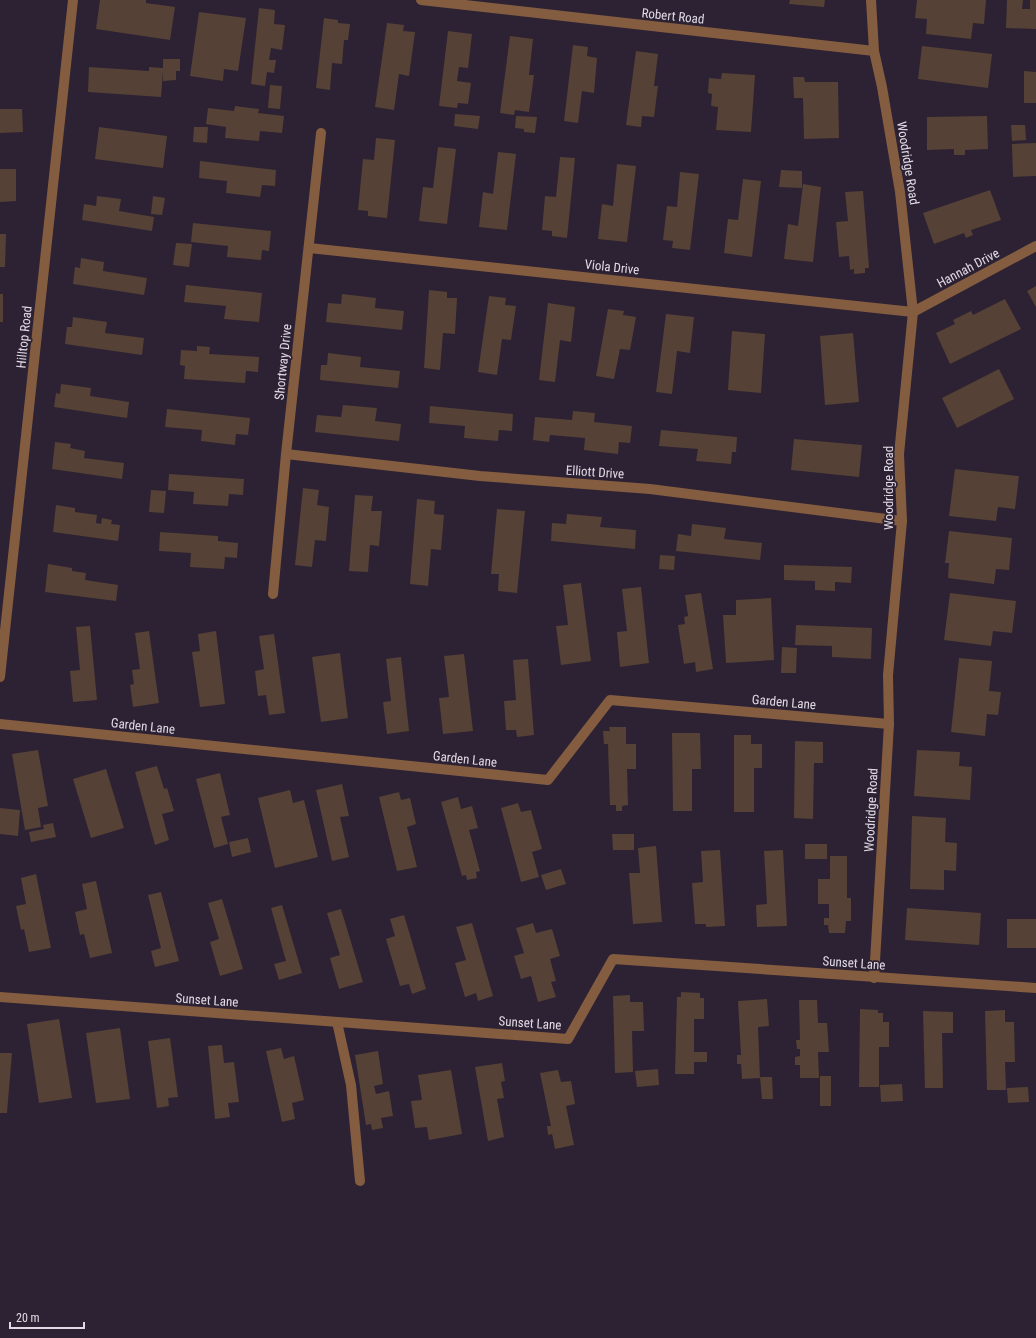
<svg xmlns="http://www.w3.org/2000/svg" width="1036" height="1338" font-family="'Roboto Condensed',sans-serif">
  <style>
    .building { fill: #554135 }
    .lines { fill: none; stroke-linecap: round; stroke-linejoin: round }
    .lane { stroke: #845c40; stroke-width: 10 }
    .street { stroke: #845c40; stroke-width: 10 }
    .labels { text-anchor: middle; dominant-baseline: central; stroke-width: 3.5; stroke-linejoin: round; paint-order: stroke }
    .street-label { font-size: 13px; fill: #e1dae5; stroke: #2c2233 }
  </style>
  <rect width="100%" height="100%" fill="#2c2233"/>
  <g class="building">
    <path d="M100,0H146V3L175,7L170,40L96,29Z"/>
    <path d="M790,0H825L824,7L789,4Z"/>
    <path d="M917,0H986L984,24L973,23L971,39L926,34L927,19L915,18Z"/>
    <path d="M1007,0H1023L1022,9H1030V0H1036V29L1006,28Z"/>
    <path d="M259,8L275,10L274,24L285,25L282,50L271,48L269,60H276L274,73L267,72L265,86L251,84Z"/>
    <path d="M199,12L246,18L238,71L224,69L223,81L190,76Z"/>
    <path d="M324,18L338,20V23L350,24L348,40H344L342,64L332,63L330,90L316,88Z"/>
    <path d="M387,23L404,25L403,31L415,32L409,76L399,74L394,110L375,107Z"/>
    <path d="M448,31L472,34L468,68L459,67L457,81L471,83L468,104L458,103L457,108L439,106Z"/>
    <path d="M510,36L533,39L529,75H534L529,112L515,110L514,115L500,113Z"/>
    <path d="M573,45L588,47L587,56L597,58L594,93L582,91L578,123L564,121Z"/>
    <path d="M922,46L992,54L988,88L918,79Z"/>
    <path d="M636,51L658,54L654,86H658L654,117L642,116L641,127L626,125Z"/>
    <path d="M163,59H180V71H176V80L163,81V71L161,97L88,92L89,67L149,71V67L163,68Z"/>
    <path d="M1024,71L1036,72V103H1024Z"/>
    <path d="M722,73L755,75L751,132L716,130L718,107L711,106L712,94L708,93L709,78L721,79Z"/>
    <path d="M793,77H804L805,82H838L839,138L804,139L803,98H794Z"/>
    <path d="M270,85L282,86L280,109L268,108Z"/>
    <path d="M235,106L259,109L258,113L284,116L282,133L260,131L259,141L225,138L226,127L206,124L208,108L234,111Z"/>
    <path d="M0,109H22L23,132L0,133Z"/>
    <path d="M455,114L480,116L478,129L454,126Z"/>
    <path d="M516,116L537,117L535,133L524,132V129L515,128Z"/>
    <path d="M987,116L988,149L965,150V155H954V149L927,150V117Z"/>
    <path d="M1011,125H1025L1026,140L1012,141Z"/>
    <path d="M99,127L167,136L163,168L95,159Z"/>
    <path d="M194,127H208L207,143L193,142Z"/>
    <path d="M376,138L395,140L387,218L368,216V211L358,210L363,159L374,160Z"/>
    <path d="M1036,143V176L1013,177L1012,144Z"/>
    <path d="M438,147L456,149L447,224L419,221L423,187L433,188Z"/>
    <path d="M498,152L516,154L507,230L479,227L483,192L493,194Z"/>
    <path d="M560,157L575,158L567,238L552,236V231L542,230L545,196L556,197Z"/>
    <path d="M200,161L276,170L275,186L262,185L260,197L226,193L227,181L199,178Z"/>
    <path d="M617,164L636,166L627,242L598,239L602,204L613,206Z"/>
    <path d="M0,169H16V201L0,202Z"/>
    <path d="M781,170L802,171V188L779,187Z"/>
    <path d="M680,172L699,174L690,250L672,248L673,241L663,240L667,206L677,207Z"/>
    <path d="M743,179L761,181L752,257L724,253L728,219L738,220Z"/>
    <path d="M803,184L821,187L813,262L784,259L788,224L798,226Z"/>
    <path d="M990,190L1001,220L971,230L973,235L966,238L964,233L934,244L923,213Z"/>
    <path d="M863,191L869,268H865V273L854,274V269L850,270L849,256L839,257L836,222L848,221L845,192Z"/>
    <path d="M97,196L121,199L119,211L154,217L152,231L82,220L84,204L96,206Z"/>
    <path d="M153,196L165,198L162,215L151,214Z"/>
    <path d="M193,223L271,231L269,251L262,250L261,260L227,257L228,246L191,242Z"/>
    <path d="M0,234H6L5,267H0Z"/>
    <path d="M176,243L192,244L189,267L173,265Z"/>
    <path d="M81,258L104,262L103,271L147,278L144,295L73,284L75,267L80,268Z"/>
    <path d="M186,285L262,293L259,322L224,319L226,306L184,302Z"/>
    <path d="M1036,286V307L1027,291Z"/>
    <path d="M429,290L447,292V298H457L455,334L443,333L440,370L424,368Z"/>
    <rect x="0" y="294" width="3" height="28"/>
    <path d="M342,294L376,298L375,308L404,311L402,330L326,322L328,303L341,304Z"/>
    <path d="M489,296L506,298L505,305L516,306L511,340L502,339L497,375L478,372Z"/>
    <path d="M1005,299L1021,329L950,364L936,333L955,324L953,320L971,311L973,315Z"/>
    <path d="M548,303L575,307L571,342L560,340L555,382L539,380Z"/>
    <path d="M608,309L624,311L623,315L636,317L630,350L620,349L614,379L596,376Z"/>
    <path d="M666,314L694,317L690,353L677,351L672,394L656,392Z"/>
    <path d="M73,317L107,322L105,333L144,338L142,355L65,344L67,327H72Z"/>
    <path d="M732,331L765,334L761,393L728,390Z"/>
    <path d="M853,333L859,402L825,405L820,336Z"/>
    <path d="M197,346L210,347L209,354L259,357L258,372L246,371L245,383L184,379L185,366L180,365L181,350L197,351Z"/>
    <path d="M328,353L361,357L360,367L400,371L398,388L320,380L321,365H327Z"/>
    <path d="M999,369L1014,399L957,428L942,398Z"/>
    <path d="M61,384L91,388L90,396L129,402L127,418L54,407L56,393L60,394Z"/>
    <path d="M343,405L377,408L375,421L401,424L399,441L315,432L317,415L341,417Z"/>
    <path d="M430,406L513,414L512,431L499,430L498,441L464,438L465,426L429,423Z"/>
    <path d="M167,409L250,418L248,435L236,434L235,445L201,441L202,430L165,427Z"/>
    <path d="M573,411L595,413L594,422L632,426L630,443L619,442L618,454L584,450L585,438L550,435L549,442L533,440L535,417L572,420Z"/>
    <path d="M661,430L737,437L736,452H732L731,464L696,461L698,449L659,446Z"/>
    <path d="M794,439L862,445L859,477L791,470Z"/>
    <path d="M55,442L71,444L70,448L85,451L84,458L124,463L122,479L52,469Z"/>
    <path d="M955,469L1019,476L1015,509L998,507L996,521L949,516Z"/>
    <path d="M169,474L244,479L243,495L229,494L228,506L193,504L194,492L168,490Z"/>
    <path d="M303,488L319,490L317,505L329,507L326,541L315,540L312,567L295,565Z"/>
    <path d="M151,490L166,491L164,513L149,512Z"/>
    <path d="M355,495L373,496L371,511H382L379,546L370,545L368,572L349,571Z"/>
    <path d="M417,499L435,501L434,514L444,515L441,550L431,549L428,586L410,584Z"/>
    <path d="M56,505L75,508V512L97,515L96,523L101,524L102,518L112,520L111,524L120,525L118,541L53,532Z"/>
    <path d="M497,509L525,511L517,593L498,591L499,574H491Z"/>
    <path d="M567,514L602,517L600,527L636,530L635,549L551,541L552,523L566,524Z"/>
    <path d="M692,524L726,528L724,539L762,543L760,560L676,551L678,534L691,536Z"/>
    <path d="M949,531L1012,538L1009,570L996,569L994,584L948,578L949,563H945Z"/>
    <path d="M160,532L218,536V541L238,543L237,558L225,557L224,569L190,567L191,553L159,551Z"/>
    <path d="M660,555L675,556L674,570L659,569Z"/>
    <path d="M48,564L72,568V571L86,573L85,580L118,585L116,601L45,592Z"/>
    <path d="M784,565L852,567L851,583L835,582V591L815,590V581L784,580Z"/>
    <path d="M581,583L591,661L561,665L556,626L568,625L563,585Z"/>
    <path d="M641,587L649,663L620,667L617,632L627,631L622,589Z"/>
    <path d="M701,593L713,669L696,672L695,662L684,664L678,625L685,624L684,617L688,616L685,595Z"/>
    <path d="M950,593L1016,601L1012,633L993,631L991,646L944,640Z"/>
    <path d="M771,598L774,660L726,663L723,615H736V600Z"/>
    <path d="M796,625L872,628L871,659L832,657V646L795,645Z"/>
    <path d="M90,626L97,700L73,702L70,671L80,670L76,627Z"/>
    <path d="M149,631L159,703L133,707L130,685L134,684L132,670L140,669L135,633Z"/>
    <path d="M216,631L225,704L200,707L192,652L200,651L198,634Z"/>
    <path d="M274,634L285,713L269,715L266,695L258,696L255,671L264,669L259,636Z"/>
    <path d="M782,647L797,648L796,673H781Z"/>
    <path d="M340,653L348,718L321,722L312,657Z"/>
    <path d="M464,654L473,731L443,734L439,698L449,697L444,656Z"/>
    <path d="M401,657L409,731L387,734L383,702L391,701L386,659Z"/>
    <path d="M959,658L992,661L989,691L1001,692L998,715L987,714L985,736L951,732Z"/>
    <path d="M528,659L534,735L517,737L516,730H506L504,701L516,700L513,660Z"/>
    <path d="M609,727H626V744H636V769H627L628,805L622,806V811H616V805H610L608,744H604L603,731H610Z"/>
    <path d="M672,733H700L701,769H692V811H673Z"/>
    <path d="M734,735H751V744H762V768H754V812H734Z"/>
    <path d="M795,741L823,742V763H814L813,819L794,818Z"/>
    <path d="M38,750L48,806L38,808L41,827L25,830L12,754Z"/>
    <path d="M917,750L960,752L959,766L972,767L970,800L914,796Z"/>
    <path d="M157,766L164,789L167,788L174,811L162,814L169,840L155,845L135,772Z"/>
    <path d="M106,769L124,828L91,838L73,779Z"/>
    <path d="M220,773L230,815L221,817L228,844L214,848L196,779Z"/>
    <path d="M342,784L349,816L340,817L349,857L332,861L316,790Z"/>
    <path d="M290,790L293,803L304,800L318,857L275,868L258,798Z"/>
    <path d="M399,792L401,800L410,798L416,824L407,827L417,867L397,871L379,797Z"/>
    <path d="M458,797L461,809L472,806L478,828L469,830L480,871L476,872L477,878L467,880L466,875L462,876L441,802Z"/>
    <path d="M518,803L521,812L531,810L542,849L532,852L539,877L521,882L501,808Z"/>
    <path d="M0,808L20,810L18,836L0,834Z"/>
    <path d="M912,816L946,818L945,842L957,843L956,871L944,870V890L910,889Z"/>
    <path d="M53,823L56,837L31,842L29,832L44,829L43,825Z"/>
    <path d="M612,834H634V850H613Z"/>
    <path d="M248,838L251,852L232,857L229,842Z"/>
    <rect x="805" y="844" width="22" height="15"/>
    <path d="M656,846L662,922L633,924L629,873H640L638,848Z"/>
    <path d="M720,850L725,926L706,927V924H695L692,883L703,882L701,851Z"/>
    <path d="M783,850L787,926L757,927L756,905L767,904L764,851Z"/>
    <path d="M830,856H847V898H851V921H846L845,933H829L828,925H824V918H829V904H818V879H830Z"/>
    <path d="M561,869L566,884L546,890L541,875Z"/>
    <path d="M36,874L51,948L29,952L24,929L21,930L16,906L26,904L21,878Z"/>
    <path d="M96,881L112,953L90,958L84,934L80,935L75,912L87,909L82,884Z"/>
    <path d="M161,892L179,961L155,967L151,951L161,948L148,895Z"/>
    <path d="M222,899L243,969L220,976L210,942L219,939L208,903Z"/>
    <path d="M282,905L302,973L279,980L274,964L286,961L271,908Z"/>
    <path d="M907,908L981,913L979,945L905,940Z"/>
    <path d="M341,909L363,982L339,989L330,958L340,955L327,913Z"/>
    <path d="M404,915L426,989L412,994L409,984L400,986L386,939L395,936L390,919Z"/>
    <rect x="1007" y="919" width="29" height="29"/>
    <path d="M472,923L493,996L478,1001L476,993L465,997L455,963L466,960L456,927Z"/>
    <path d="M533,923L536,933L552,929L560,956L550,959L556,981L551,982L556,997L538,1002L531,976L521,979L514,956L524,953L516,928Z"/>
    <path d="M681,992L700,993V998H704V1019H694V1052H707V1062H694V1074H675L677,997H681Z"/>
    <path d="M630,995V1002H643L644,1031H632L633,1072L615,1073L613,996Z"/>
    <path d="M767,999L769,1026L758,1027L760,1078L742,1079L741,1064H737V1055H741L738,1001Z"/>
    <path d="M799,1000H817L818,1023H827L829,1052H818L819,1078H800V1065H795V1057L800,1056V1049H797L796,1040H800Z"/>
    <path d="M860,1009L878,1010V1013H883V1022H889V1047H879V1087H859Z"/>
    <path d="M1005,1010V1022H1014L1015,1062H1005L1006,1090H987L985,1011Z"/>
    <path d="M923,1011L953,1012V1033H942L943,1088H925Z"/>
    <path d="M59,1019L72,1098L39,1103L27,1024Z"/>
    <path d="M120,1028L130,1099L96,1103L86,1033Z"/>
    <path d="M170,1038L178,1097L168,1098L169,1106L157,1108L148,1041Z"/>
    <path d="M222,1045L224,1063L234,1062L239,1102L228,1103L230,1117L215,1119L208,1046Z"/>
    <path d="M281,1048L284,1059L294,1056L304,1100L292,1103L295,1119L282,1122L266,1051Z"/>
    <path d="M378,1051L383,1084L374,1086L376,1094L389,1091L393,1116L381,1118L383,1128L372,1130L371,1124L366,1125L355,1055Z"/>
    <path d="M0,1053H12L7,1113H0Z"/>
    <path d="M502,1063L505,1081L501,1082L504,1098L497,1099L504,1137L488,1141L475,1067Z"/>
    <path d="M658,1069L659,1085L637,1087L635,1071Z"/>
    <path d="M451,1070L462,1134L429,1140L427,1127L415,1128L411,1101L422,1100L418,1075Z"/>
    <path d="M558,1070L561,1082L571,1081L575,1104L566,1106L574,1145L555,1149L552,1134L548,1135L547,1126H551L540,1073Z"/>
    <rect x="820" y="1076" width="11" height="30"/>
    <path d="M760,1077H772L773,1099H762Z"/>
    <path d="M902,1084L903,1101L881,1102L880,1085Z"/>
    <path d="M1028,1087L1029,1102L1008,1103L1007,1088Z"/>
  </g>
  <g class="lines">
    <path class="lane" d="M337,1022L351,1085L360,1181"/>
    <g class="street">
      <path d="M421,0L874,51"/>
      <path d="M871,0L874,51L882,87L900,192L913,312L899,454L902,521L888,675L889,724L874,978"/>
      <path d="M309,248L913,312L1036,246"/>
      <path d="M286,454L480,476L650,489L902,521"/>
      <path d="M273,594L286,454L321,133"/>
      <path d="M0,677L73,0"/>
      <path d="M0,724L548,780L610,700L889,724"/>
      <path d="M0,997L568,1039L613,959L1036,988"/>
    </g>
  </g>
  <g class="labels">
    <g class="street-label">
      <text transform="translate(673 16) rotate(6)">Robert Road</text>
      <text transform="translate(908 163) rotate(81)">Woodridge Road</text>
      <text transform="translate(612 267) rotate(6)">Viola Drive</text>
      <text transform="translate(968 268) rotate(-28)">Hannah Drive</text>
      <text transform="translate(24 337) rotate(-84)">Hilltop Road</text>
      <text transform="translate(283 362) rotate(-84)">Shortway Drive</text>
      <text transform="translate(595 472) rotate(4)">Elliott Drive</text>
      <text transform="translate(888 488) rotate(-90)">Woodridge Road</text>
      <text transform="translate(784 702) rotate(5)">Garden Lane</text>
      <text transform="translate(143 726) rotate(6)">Garden Lane</text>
      <text transform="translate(465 759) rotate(6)">Garden Lane</text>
      <text transform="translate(871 810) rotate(-87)">Woodridge Road</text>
      <text transform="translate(854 963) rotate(4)">Sunset Lane</text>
      <text transform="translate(207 1000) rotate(4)">Sunset Lane</text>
      <text transform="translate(530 1023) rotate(4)">Sunset Lane</text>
    </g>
  </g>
  <path d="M10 1322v6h74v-6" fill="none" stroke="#e1dae5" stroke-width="2"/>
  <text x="16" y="1322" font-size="12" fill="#e1dae5" stroke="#2c2233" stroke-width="3" paint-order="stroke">20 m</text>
</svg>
